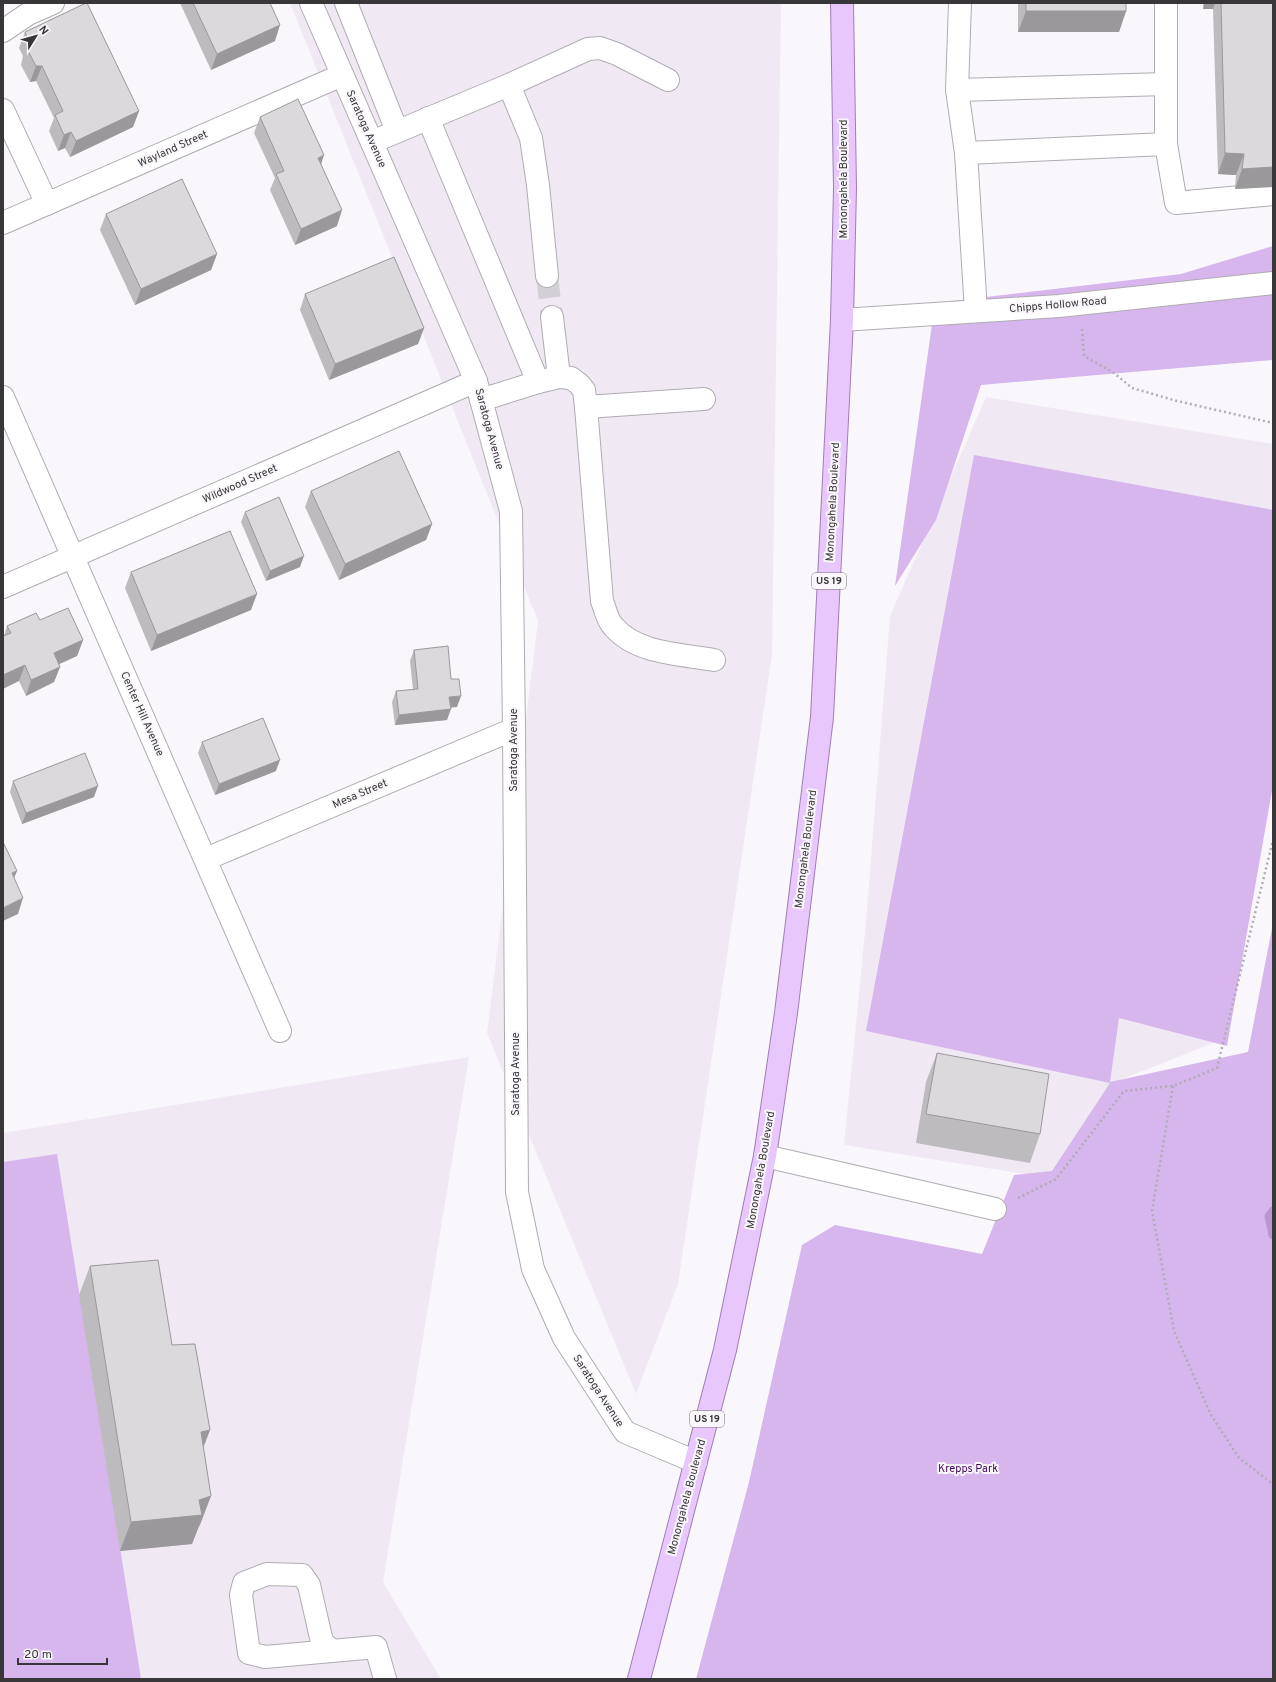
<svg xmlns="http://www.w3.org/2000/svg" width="1276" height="1682" font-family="Overpass,sans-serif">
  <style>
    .built { fill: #f0e9f4 }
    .green { fill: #d7b5ed }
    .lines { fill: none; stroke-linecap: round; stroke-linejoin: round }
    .stream { stroke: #bb94d3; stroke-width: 9 }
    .minor-tunnel { stroke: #d3d0d5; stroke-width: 22; stroke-dasharray: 22 11; stroke-linecap: butt }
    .minor-casing { stroke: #afacb1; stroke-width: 24 }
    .major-casing { stroke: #a17cb7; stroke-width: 24 }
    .path { stroke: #afadb1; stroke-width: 2.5; stroke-dasharray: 2 3; stroke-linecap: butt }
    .minor { stroke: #fff; stroke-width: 22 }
    .major { stroke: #e8c7fd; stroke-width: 22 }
    .wall { fill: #bdbbbe }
    .shaded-wall { fill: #9a989b }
    .building { fill: #dcd9dd; stroke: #9a989b }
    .labels { text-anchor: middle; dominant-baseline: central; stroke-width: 4; stroke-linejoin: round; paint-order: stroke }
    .shield { fill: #faf7fc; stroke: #727073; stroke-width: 1 }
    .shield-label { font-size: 10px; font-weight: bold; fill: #383638 }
    .street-label { font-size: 11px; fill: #383638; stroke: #faf7fc }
    .park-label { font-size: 11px; fill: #3e0856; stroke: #faf7fc }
  </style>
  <rect width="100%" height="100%" fill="#faf7fc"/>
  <g class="built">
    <path d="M290,3H781L772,655L678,1284L636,1394L487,1033L538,621Z"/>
    <path d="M986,397L1273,444V775L1213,1043L1120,1080L1056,1179L844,1145L866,922L890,616Z"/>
    <path d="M469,1057L383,1582L441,1679H3V1133Z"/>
  </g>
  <g class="green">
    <path d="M1273,246V360L981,385L936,520L895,586L935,303L1181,274Z"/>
    <path d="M974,455L1273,510V785L1227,1046L1119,1018L1110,1082L1248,1052L1273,923V1679H696L749,1482L802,1245L835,1225L982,1254L1014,1175L1052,1171L1110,1083L866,1031Z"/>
    <path d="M57,1154L141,1679H3V1162Z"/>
  </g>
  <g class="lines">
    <path class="stream" d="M1273,1211L1269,1216L1273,1235"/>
    <path class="minor-tunnel" d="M547,276L552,317"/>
    <g class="minor-casing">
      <g id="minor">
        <path d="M311,3L476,381L511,511L514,729L517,1192L533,1269L564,1338L625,1432L696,1462"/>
        <path d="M346,3L397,131"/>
        <path d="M960,3L957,90L966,153"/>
        <path d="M1166,3V144L1176,203L1273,194"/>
        <path d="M3,31L28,14L53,3"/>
        <path d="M957,90L1166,84"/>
        <path d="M3,110L47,204"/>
        <path d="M428,118L538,382"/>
        <path d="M372,142L509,85"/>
        <path d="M3,223L342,75"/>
        <path d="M547,276L538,185L531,138L509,85L588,49L600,48L617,54L668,80"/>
        <path d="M976,311L966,153L1166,144"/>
        <path d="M552,317L559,377"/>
        <path d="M842,320L1059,306L1273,283"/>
        <path d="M3,397L280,1031"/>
        <path d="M481,400L538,382L559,377L571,378L579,384L584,390L586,407L602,601C605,608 607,620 613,626C636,654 681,654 714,660"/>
        <path d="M586,407L704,399"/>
        <path d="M3,587L476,381"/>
        <path d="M206,859L514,729"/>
        <path d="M765,1156L995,1209"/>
        <path d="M332,1651L322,1642L309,1585L302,1575L267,1574L244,1583L241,1595L249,1653L265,1657L376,1647L385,1679"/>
      </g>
    </g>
    <g class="major-casing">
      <path id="major" d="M639,1679L725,1350L765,1156L786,1013L822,717L842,320L845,188L842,3"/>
    </g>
    <g class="path">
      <path d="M1082,329L1084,356L1114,373L1132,388L1177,401L1273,423"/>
      <path d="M1173,1086L1152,1211L1174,1331L1211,1415L1239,1458L1273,1484"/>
      <path d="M1018,1198L1056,1179L1124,1091L1173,1086L1217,1068L1273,840"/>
    </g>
    <use href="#minor" class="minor"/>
    <use href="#major" class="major"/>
  </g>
  <g class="wall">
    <path d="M180,3H270L275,41L211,70Z"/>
    <path d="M1018,3H1126V11L1119,32H1018Z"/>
    <path d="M1203,3H1273V187L1235,189L1236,175L1218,174L1213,9H1203Z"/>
    <path d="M25,32L139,111L133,127L70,157L65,148L58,151L49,131L54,118L36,81L30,82L21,65L23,56L19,48Z"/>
    <path d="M260,117L321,164L337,226L295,245L270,190L275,178L254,133Z"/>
    <path d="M106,214L217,254L211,270L135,305L100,230Z"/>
    <path d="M305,294L424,328L418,344L329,380L300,310Z"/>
    <path d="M311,491L432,524L426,540L339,580L305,507Z"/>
    <path d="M245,512L300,567L266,581L241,522Z"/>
    <path d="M131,572L251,610L151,651L125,588Z"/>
    <path d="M40,620L83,640L77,656L59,664L60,667L54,682L26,696L19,681L4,636L7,626Z"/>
    <path d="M414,650L451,679L457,707H450L447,720L395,725L392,702L396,691L413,690L410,661Z"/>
    <path d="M202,742L276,771L215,795L198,753Z"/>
    <path d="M13,781L94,797L22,824L10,792Z"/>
    <path d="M937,1053L1040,1134L1030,1163L916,1143L926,1082Z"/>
    <path d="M90,1266L172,1345L200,1525L199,1526L192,1544L120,1551L79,1295Z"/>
  </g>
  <g class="shaded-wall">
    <path d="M1205,3H1215L1213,9H1203Z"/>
    <path d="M1026,11H1126L1119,32H1018Z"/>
    <path d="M280,25L275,41L211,70L217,54Z"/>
    <path d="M36,66H42L36,81L30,82Z"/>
    <path d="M139,111L133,127L70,157L76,141Z"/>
    <path d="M71,132L65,148L58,151L64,135Z"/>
    <path d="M1225,153L1244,154L1236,175L1218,174Z"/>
    <path d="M324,155L319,171L318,158Z"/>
    <path d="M1273,167V187L1235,189L1242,169Z"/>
    <path d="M342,210L337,226L295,245L301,229Z"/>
    <path d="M217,254L211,270L135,305L141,289Z"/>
    <path d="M424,328L418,344L329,380L335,364Z"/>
    <path d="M432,524L426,540L339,580L345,564Z"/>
    <path d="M304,556L300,567L266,581L270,571Z"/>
    <path d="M257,594L251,610L151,651L157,635Z"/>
    <path d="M83,640L77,656L48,669L54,653Z"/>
    <path d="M25,665L19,681L3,689V675Z"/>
    <path d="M60,667L54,682L26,696L31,680Z"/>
    <path d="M461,696L457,707L445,708L449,697Z"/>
    <path d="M451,709L447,720L395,725L399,715Z"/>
    <path d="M280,760L276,771L215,795L219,784Z"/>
    <path d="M98,786L94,797L22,824L26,813Z"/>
    <path d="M17,871L11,886L12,873Z"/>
    <path d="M23,898L18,914L3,921V908Z"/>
    <path d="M210,1430L199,1459L201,1432Z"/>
    <path d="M211,1496L200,1525L199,1526L192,1544L120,1551L131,1522Z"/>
  </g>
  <g class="building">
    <path d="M86,3H87L139,111L76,141L71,132L64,135L55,115L63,111L42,66H36L27,49L28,40L25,32Z"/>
    <path d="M193,3H270L280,25L217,54Z"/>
    <rect x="1026" y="3" width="100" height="8"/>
    <path d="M1221,3H1273V167L1242,169L1244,154L1225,153Z"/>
    <path d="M298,99L324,155L318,158L342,210L301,229L276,174L284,171L260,117Z"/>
    <path d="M182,179L217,254L141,289L106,214Z"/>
    <path d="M394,257L424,328L335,364L305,294Z"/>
    <path d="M399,451L432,524L345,564L311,491Z"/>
    <path d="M279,497L304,556L270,571L245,512Z"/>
    <path d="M230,531L257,594L157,635L131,572Z"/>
    <path d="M68,608L83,640L54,653L60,667L31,680L25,665L3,675V636L11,633L7,626L36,613L40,620Z"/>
    <path d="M448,646L451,679H459L461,696L449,697L451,709L399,715L396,691L418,689L414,650Z"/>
    <path d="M263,718L280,760L219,784L202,742Z"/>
    <path d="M85,753L98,786L26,813L13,781Z"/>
    <path d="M3,842L17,871L12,873L23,898L3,908Z"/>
    <path d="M937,1053L1049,1074L1040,1134L926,1114Z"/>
    <path d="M158,1260L172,1345L195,1344L210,1430L201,1432L211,1496L199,1500L202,1515L131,1522L90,1266Z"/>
  </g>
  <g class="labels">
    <g class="shield">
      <rect x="812" y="573" width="34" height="16" rx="3"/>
      <rect x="690" y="1411" width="34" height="16" rx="3"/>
    </g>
    <g class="shield-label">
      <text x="829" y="581">US 19</text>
      <text x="707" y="1419">US 19</text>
    </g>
    <g class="street-label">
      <text transform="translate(366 129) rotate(66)">Saratoga Avenue</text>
      <text transform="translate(173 149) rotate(-24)">Wayland Street</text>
      <text transform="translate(844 179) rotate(-90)">Monongahela Boulevard</text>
      <text transform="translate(1058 305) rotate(-5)">Chipps Hollow Road</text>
      <text transform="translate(489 429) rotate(75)">Saratoga Avenue</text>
      <text transform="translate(240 484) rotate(-24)">Wildwood Street</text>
      <text transform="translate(833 502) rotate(-87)">Monongahela Boulevard</text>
      <text transform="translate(142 714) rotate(66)">Center Hill Avenue</text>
      <text transform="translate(514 750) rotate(-90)">Saratoga Avenue</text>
      <text transform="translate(360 794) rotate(-23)">Mesa Street</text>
      <text transform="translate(806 849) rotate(-83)">Monongahela Boulevard</text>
      <text transform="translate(516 1074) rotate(-90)">Saratoga Avenue</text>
      <text transform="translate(761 1170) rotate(-80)">Monongahela Boulevard</text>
      <text transform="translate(598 1391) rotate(57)">Saratoga Avenue</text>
      <text transform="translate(687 1497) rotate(-75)">Monongahela Boulevard</text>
    </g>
    <g class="park-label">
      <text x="968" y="1469">Krepps Park</text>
    </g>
  </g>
  <rect width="1276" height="1682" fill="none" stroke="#383638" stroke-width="8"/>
  <g transform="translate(36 36) rotate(53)" stroke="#faf7fc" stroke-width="3" paint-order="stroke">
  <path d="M0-3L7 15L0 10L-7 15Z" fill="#383638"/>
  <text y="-6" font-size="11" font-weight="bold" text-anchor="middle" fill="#383638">N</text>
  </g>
  <path d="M18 1658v6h89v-6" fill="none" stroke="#383638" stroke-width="2"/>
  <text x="24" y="1658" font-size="12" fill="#383638" stroke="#faf7fc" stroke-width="3" paint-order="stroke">20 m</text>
</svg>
